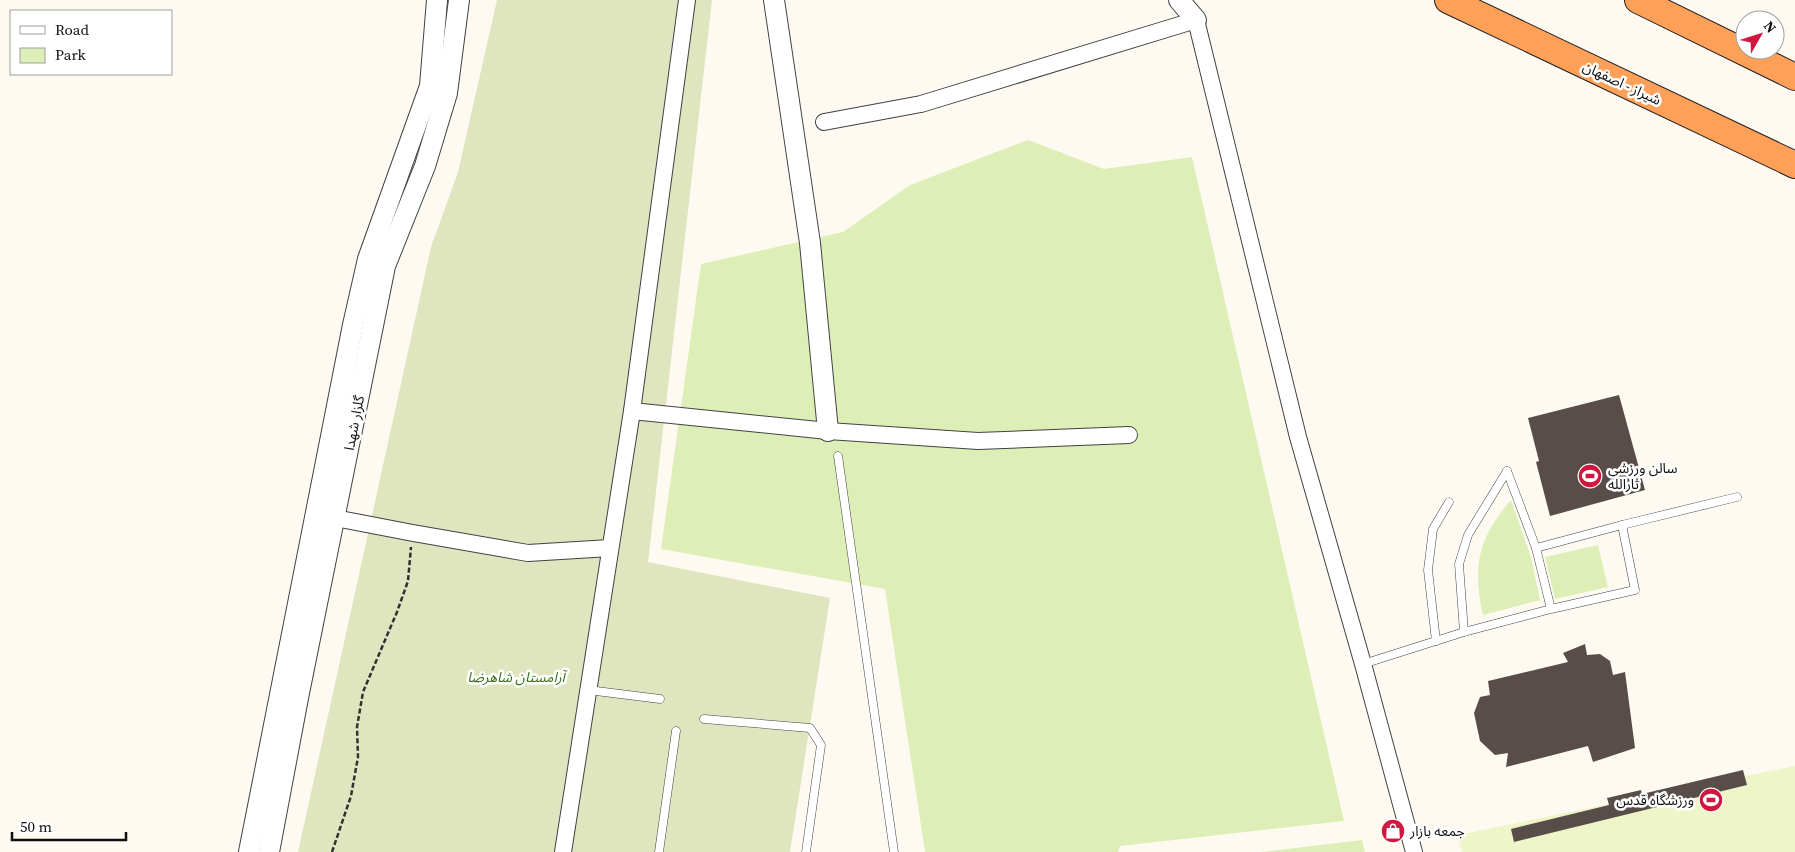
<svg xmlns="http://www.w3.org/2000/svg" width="1795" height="852" font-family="'Source Serif 4','Noto Sans Arabic',serif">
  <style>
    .green { fill: #ddefb6 }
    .cemetery { fill: #dfe5be }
    .pitch { fill: #edf5c9 }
    .building { fill: #594d4a }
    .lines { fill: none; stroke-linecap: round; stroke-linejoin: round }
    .service-casing { stroke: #424242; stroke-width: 9 }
    .minor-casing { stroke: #424242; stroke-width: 18 }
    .tertiary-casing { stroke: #424242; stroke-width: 22 }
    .trunk-casing { stroke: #202020; stroke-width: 28 }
    .path { stroke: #313131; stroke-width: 2.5; stroke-dasharray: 5 2.5; stroke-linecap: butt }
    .service { stroke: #fff; stroke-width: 8 }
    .minor { stroke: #fff; stroke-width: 16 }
    .tertiary { stroke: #fff; stroke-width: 20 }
    .trunk { stroke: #ffa058; stroke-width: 26 }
    .labels { text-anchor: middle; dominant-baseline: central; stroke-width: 5; stroke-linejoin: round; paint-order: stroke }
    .street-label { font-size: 14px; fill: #0f0f0f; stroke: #fff }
    .poi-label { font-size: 14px; fill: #0f0f0f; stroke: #fff; text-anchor: start }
    .park-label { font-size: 14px; font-style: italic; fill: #387017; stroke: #fff }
  </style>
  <rect width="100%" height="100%" fill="#fffaf1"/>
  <g class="green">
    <path d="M1028,140L1104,169L1192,157L1344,821L1120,846L1118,852H925L885,589L661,549L701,264L843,232L910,185Z"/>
    <path d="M1511,500L1531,557L1540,600L1483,615C1472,567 1478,538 1511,500Z"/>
    <path d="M1598,545L1608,587L1555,599L1545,557Z"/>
    <path d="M1362,840L1365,852H1261Z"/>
  </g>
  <path class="cemetery" d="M497,0H712L648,562L830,598L790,852H298L431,247L458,172Z"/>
  <path class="pitch" d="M1795,766V852H1462L1457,835Z"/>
  <g class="building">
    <path d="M1619,395L1645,490L1550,516L1536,462L1539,461L1528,418Z"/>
    <path d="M1585,644L1587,655L1600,654L1610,661L1613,675L1625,672L1635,748L1593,762L1588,746L1506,767L1508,753L1495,755L1480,741L1474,713L1480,697L1490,695L1488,681L1568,662L1563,653Z"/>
    <path d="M1743,770L1747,785L1514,842L1511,829L1609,805L1607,798L1641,790L1642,794Z"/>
  </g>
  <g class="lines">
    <g class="service-casing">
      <g id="service">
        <path d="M838,456L894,852"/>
        <path d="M1507,471L1536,548"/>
        <path d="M1622,525L1737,497"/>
        <path d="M1464,632L1459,564L1468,535L1507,471"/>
        <path d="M1436,641L1428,570L1433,529L1449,502"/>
        <path d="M1363,664L1464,632L1551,609L1635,590L1622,525L1536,548L1551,609"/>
        <path d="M588,690L660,699"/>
        <path d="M704,719L810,728L821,745L806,852"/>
        <path d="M659,852L676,731"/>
      </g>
    </g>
    <g class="minor-casing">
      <g id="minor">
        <path d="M824,122L921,104L1196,20L1298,437L1363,664L1414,852"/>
        <path d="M632,411L828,431L978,441L1129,435"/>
        <path d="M335,518L413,533L528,553L610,548"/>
        <path d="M563,852L632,411L687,0"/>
      </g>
    </g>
    <g class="tertiary-casing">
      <g id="tertiary">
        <path d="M774,0L810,243L828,431"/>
        <path d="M1179,0L1196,20"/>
        <path d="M249,852L353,325L368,259L430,86L437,0"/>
        <path d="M269,852L298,698L385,266L425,166L447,93L459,0"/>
      </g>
    </g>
    <g class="trunk-casing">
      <g id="trunk">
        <path d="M1448,0L1795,165"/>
        <path d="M1638,0L1795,77"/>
      </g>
    </g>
    <path class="path" d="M332,852L351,796L358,757L357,727L363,692L397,612L408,581L411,547"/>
    <use href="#service" class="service"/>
    <use href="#minor" class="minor"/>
    <use href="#tertiary" class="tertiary"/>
    <use href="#trunk" class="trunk"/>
  </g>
  <defs>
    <g id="stadium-disc" transform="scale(1.25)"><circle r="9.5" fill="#d1163f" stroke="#fff"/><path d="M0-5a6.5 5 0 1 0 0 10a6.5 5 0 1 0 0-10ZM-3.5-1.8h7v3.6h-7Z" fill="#fff"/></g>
    <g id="shop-disc" transform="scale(1.25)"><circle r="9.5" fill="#d1163f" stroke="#fff"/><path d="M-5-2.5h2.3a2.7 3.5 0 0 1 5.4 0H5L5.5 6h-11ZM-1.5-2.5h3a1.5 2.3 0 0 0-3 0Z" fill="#fff"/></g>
  </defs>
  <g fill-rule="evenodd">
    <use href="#stadium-disc" x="1590" y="476"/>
    <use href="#stadium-disc" x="1711" y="800"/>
    <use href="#shop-disc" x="1393" y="831"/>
  </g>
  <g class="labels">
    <g class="street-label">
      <text transform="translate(1622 83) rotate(25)">شیراز - اصفهان</text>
      <text transform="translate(354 423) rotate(-79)">گلزار شهدا</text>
    </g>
    <g class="poi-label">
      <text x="1608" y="468">سالن ورزشی<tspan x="1608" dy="16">ثارالله</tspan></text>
      <text x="1694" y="800" text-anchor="end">ورزشگاه قدس</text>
      <text x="1410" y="831">جمعه بازار</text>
    </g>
    <g class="park-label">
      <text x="516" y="677">آرامستان شاهرضا</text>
    </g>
  </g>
  <rect x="10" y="10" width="162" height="65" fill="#ffffff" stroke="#9f9f9f"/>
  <rect x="20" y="26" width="25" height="8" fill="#ffffff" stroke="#9f9f9f"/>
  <text x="55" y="35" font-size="15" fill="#0f0f0f">Road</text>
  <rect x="20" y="48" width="25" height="15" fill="#ddefb6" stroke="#9f9f9f"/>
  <text x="55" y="60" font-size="15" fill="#0f0f0f">Park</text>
  <g transform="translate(1760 35) rotate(51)"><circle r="24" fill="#ffffff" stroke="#9f9f9f"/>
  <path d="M0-4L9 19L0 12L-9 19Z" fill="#d1163f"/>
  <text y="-8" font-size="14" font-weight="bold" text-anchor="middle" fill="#0f0f0f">N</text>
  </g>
  <path d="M12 832v8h114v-8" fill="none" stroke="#0f0f0f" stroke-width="2.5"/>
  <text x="20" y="832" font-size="15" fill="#0f0f0f" stroke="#ffffff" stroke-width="4" paint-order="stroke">50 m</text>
</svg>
